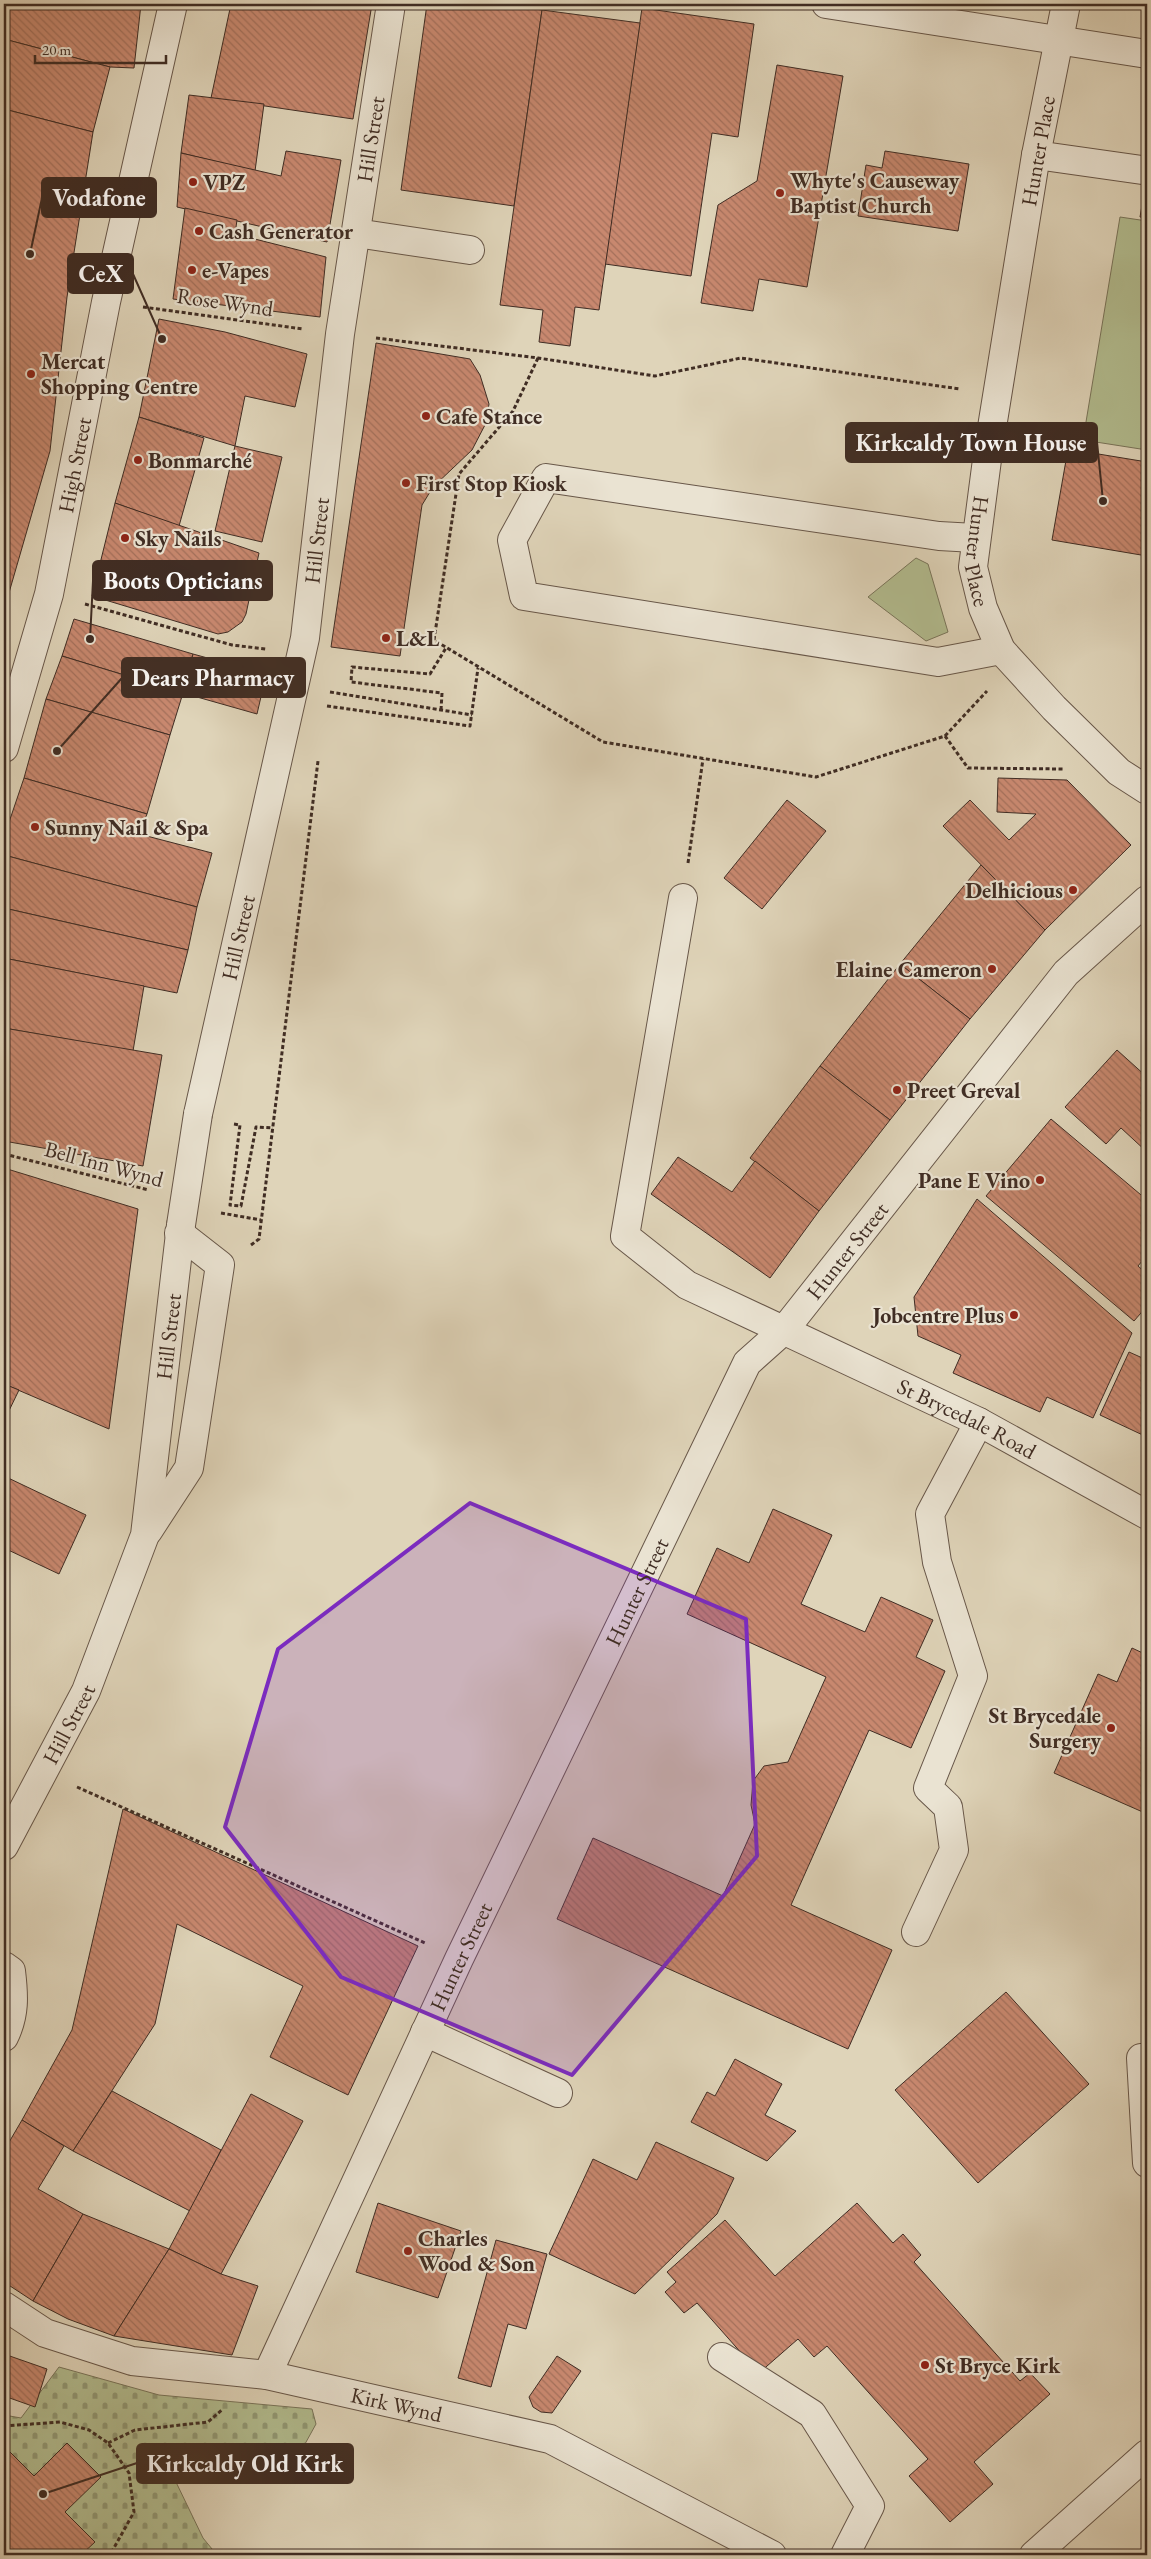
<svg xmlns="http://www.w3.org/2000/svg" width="1151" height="2559" font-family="'EB Garamond',serif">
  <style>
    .green { fill: #b2bc8f; stroke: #79745a }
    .cemetery { fill: url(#cemetery-stones); stroke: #79745a }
    .building { fill: url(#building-back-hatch); stroke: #402d24 }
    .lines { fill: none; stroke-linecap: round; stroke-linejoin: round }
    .minor-casing { stroke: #685749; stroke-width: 30 }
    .path { stroke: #402d24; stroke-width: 3; stroke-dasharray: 4 2.5; stroke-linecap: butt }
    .minor { stroke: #eae3d2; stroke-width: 28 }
    .minor-bridge-casing { stroke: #685749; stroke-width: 30; stroke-linecap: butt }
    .minor-bridge { stroke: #eae3d2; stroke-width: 28 }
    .marked { fill: #7b2cbf; fill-opacity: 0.2; stroke: #7b2cbf; stroke-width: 4; stroke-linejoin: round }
    .poi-dot { fill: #8f2418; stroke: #eae3d2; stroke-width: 2 }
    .labels { text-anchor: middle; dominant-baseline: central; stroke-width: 4.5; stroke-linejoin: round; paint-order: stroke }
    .street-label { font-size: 22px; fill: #402d24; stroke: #eae3d2 }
    .poi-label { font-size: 22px; font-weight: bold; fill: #402d24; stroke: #eae3d2; text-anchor: start }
    .leader { fill: none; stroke: #402d24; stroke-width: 2 }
    .callout-dot { fill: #402d24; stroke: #eae3d2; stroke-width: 2 }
    .callout { fill: #402d24; stroke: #402d24; stroke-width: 2 }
    .callout-label { font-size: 24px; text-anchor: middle; font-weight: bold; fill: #fff }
  </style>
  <defs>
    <pattern id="cemetery-stones" width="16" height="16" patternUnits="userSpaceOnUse" patternTransform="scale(1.25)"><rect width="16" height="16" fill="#b2bc8f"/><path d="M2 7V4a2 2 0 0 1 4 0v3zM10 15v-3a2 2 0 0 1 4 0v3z" fill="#929975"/></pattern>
    <pattern id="building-back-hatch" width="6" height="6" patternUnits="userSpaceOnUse" patternTransform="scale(1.25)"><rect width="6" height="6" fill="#c8886f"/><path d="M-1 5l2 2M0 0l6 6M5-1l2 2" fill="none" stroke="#a4705b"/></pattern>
  </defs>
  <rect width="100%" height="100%" fill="#dfd4b9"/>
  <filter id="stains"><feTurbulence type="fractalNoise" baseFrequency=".004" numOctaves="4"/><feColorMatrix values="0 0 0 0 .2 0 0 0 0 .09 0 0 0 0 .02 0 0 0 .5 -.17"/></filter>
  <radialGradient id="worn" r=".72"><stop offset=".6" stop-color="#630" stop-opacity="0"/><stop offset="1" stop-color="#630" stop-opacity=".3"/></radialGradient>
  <g class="green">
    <path d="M1120,217L1147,221V450L1083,440Z"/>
    <path d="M916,558L928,564L948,632L926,641L868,597Z"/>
  </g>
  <path class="cemetery" d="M59,2367L159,2395L312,2409L316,2424L300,2453L271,2464L160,2449L203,2538L217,2555H4V2415L21,2418Z"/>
  <g class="building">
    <path d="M4,4H141L134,68L110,67L4,39Z"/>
    <path d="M231,4H372L353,119L211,98Z"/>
    <path d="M427,4H498L542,10L514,206L401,190Z"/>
    <path d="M642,8L754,24L738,137L712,133L691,276L605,264Z"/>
    <path d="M542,10L640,23L599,310L575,307L570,346L539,342L543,310L500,305Z"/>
    <path d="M4,39L110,67L93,132L4,109Z"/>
    <path d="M777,65L843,76L807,287L759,279L753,311L701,303L718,205L757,181Z"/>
    <path d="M189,95L264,104L255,171L181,153Z"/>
    <path d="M4,109L93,132L67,297L50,451L4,610Z"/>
    <path d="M286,151L341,160L327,242L177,207L181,153L281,176Z"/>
    <path d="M885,151L969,164L958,231L858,216L866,165L882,168Z"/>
    <path d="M1147,176V218L1140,217Z"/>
    <path d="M185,208L237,220L235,234L326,257L320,317L173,299Z"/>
    <path d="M159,319L225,332L307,354L295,407L245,396L235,446L139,417Z"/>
    <path d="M376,343L470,359L480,375L489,404L486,423L472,450L433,487L422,505L400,656L331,647Z"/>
    <path d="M139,417L204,438L179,526L115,503Z"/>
    <path d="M235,446L282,457L262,542L215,531Z"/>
    <path d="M1068,449L1147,462V556L1052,540Z"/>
    <path d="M115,503L259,553L246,614L242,622L228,632L218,634L92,596Z"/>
    <path d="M74,619L193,654L183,693L62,656Z"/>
    <path d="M193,654L233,665L252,677L263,688L257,714L183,693Z"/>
    <path d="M62,656L183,693L170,735L46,699Z"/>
    <path d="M46,699L170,735L147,814L24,778Z"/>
    <path d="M24,778L147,814L139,834L212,853L197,907L4,855V837Z"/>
    <path d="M998,778L1067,780L1131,845L1045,930L943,826L970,800L1009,840L1036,814L997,812Z"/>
    <path d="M787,800L826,831L762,909L724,878Z"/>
    <path d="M4,855L197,907L188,950L4,908Z"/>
    <path d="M981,865L1045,930L970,1019L900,964Z"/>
    <path d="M4,908L188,950L177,993L4,958Z"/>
    <path d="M4,958L144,986L133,1051L4,1028Z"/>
    <path d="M900,964L970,1019L890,1120L820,1066Z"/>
    <path d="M4,1028L162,1055L143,1166L4,1141Z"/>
    <path d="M1117,1050L1147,1077V1152L1121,1128L1106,1144L1065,1107Z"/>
    <path d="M820,1066L890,1120L819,1211L750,1158Z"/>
    <path d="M1051,1119L1147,1200V1255L1138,1266L1147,1274V1306L1134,1321L986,1196Z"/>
    <path d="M678,1157L732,1192L755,1161L819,1211L770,1278L651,1194Z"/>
    <path d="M4,1168L138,1209L109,1429L4,1384Z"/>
    <path d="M977,1199L1132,1333L1093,1418L1047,1397L1040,1412L953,1373L961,1355L918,1336L914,1297Z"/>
    <path d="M1129,1352L1147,1360V1437L1100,1415Z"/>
    <path d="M4,1384L19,1390L4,1421Z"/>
    <path d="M4,1476L86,1515L59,1574L4,1548Z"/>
    <path d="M773,1509L832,1535L801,1604L865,1632L881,1597L933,1620L916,1657L945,1671L911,1748L869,1730L791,1905L892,1950L848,2049L557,1919L593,1838L723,1896L755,1824L751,1805L753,1781L764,1766L788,1762L826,1677L687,1614L717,1548L749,1563Z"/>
    <path d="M1132,1648L1147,1655L1145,1813L1054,1773L1098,1674L1117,1682Z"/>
    <path d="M123,1809L418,1946L348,2095L270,2057L303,1986L177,1924L155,2024L73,2151L22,2120L72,2030Z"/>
    <path d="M1006,1992L1089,2084L978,2183L895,2090Z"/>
    <path d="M735,2059L782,2084L765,2115L796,2131L767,2161L691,2122L707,2092L715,2096Z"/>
    <path d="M112,2091L221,2150L190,2211L73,2151Z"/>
    <path d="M251,2094L303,2121L221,2274L169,2249Z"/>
    <path d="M22,2120L64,2146L38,2189L83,2214L33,2301L4,2282V2141L8,2144Z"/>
    <path d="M656,2142L734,2178L717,2214L635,2294L549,2254L593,2159L637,2180Z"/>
    <path d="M378,2203L461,2231L438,2298L356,2272Z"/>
    <path d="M857,2203L893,2243L903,2234L921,2255L914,2262L1020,2381L1030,2373L1050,2394L974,2462L993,2484L950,2522L909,2476L928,2459L827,2346L814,2357L798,2339L759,2373L697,2303L684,2313L665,2292L676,2282L667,2272L725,2220L775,2276Z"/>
    <path d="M83,2214L169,2249L114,2336L68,2319L33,2301Z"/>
    <path d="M496,2240L547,2254L526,2329L508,2324L491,2387L458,2378Z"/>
    <path d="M169,2249L221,2274L258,2286L232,2355L114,2336Z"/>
    <path d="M4,2354L47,2369L35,2407L4,2396Z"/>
    <path d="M557,2356L581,2371L552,2413L541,2412L533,2407L529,2397Z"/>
    <path d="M67,2443L101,2477L65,2512L95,2542L81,2555H4V2449L5,2447L34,2476Z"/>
  </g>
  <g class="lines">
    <g class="minor-casing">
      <g id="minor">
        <path d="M826,4L1147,54"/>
        <path id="s1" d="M1066,4L1036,155L988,452L973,567L983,608L1001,650L1054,708L1119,772L1147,790"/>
        <path d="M1036,155L1142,170"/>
        <path d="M356,233L470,250"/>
        <path d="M975,538L939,536L546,478L512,540L524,596L938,662L1001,650"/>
        <path id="s2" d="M4,748L49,594L106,302L173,4"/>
        <path id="s3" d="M683,898L625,1236L687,1285L979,1422L1147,1515"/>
        <path id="s4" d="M198,1114L305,638L340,334L391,4"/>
        <path d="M148,1531L189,1468L220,1265L179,1233"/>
        <path id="s5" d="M4,1846L86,1691L145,1535L181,1225"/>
        <path d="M916,1932L954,1850L948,1807L928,1788L973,1676L937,1562L930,1514L979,1422"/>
        <path d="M4,1966L11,1971C14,1996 15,2015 4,2037"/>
        <path d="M425,2032L558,2093"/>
        <path d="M1141,2058L1147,2163"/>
        <path id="s6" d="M4,2306L45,2333L132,2361L267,2375L550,2439L772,2555"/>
        <path d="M722,2357L812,2414L870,2506L845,2555"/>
        <path id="s7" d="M267,2375L459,1959L747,1363L785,1329L1066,973L1147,900"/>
        <path d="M1034,2555L1147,2454"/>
      </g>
    </g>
    <g class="path">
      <path d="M143,307L303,329"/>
      <path d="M376,338L538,358L655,376L741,358L960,389"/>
      <path d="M538,358L513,411L459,474L434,640L603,742L816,777L945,736L968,768L1063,769"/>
      <path d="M85,604L232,645L266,649"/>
      <path d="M330,692L472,715"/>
      <path d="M327,706L470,726L478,668"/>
      <path d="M441,710L442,693L351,682L352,667L430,674L446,648"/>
      <path d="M945,736L987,691"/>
      <path d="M688,863L703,759"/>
      <path d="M234,1124L240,1125L230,1205L241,1206L256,1127L273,1128"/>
      <path d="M4,1154L149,1190"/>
      <path d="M221,1213L261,1220"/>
      <path d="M251,1245L259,1239L318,761"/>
      <path d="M77,1787L425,1943"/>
      <path d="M4,2426L60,2422L89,2430L108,2443L129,2473L134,2512L110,2555"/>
      <path d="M108,2443L135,2430L208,2422L223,2409"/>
    </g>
    <use href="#minor" class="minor"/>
    <g class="minor-bridge-casing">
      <path id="minor-bridge" d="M181,1225L198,1114"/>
    </g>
    <use href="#minor-bridge" class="minor-bridge"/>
  </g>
  <path class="marked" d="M470,1503L746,1619L757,1856L572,2075L341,1977L225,1827L278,1649Z"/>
  <g class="poi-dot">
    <circle cx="193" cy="182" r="5"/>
    <circle cx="780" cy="193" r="5"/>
    <circle cx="199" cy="231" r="5"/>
    <circle cx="192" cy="270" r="5"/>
    <circle cx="31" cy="374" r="5"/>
    <circle cx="426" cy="416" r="5"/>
    <circle cx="138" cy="460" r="5"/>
    <circle cx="406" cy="483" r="5"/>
    <circle cx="125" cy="538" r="5"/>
    <circle cx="386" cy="638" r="5"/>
    <circle cx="35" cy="827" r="5"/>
    <circle cx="1073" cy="890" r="5"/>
    <circle cx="992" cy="969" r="5"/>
    <circle cx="897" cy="1090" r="5"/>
    <circle cx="1040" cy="1180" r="5"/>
    <circle cx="1014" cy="1315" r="5"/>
    <circle cx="1111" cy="1728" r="5"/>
    <circle cx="408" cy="2251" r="5"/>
    <circle cx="925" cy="2365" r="5"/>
  </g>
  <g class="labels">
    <g class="street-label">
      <text stroke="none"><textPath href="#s4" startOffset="991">Hill Street</textPath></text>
      <text transform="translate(1038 151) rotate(-80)">Hunter Place</text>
      <text transform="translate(225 302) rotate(8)">Rose Wynd</text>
      <text stroke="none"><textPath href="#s2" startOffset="292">High Street</textPath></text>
      <text stroke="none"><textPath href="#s4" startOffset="586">Hill Street</textPath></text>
      <text stroke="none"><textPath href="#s1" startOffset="555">Hunter Place</textPath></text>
      <text stroke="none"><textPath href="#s4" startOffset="181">Hill Street</textPath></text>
      <text transform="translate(104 1164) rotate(15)">Bell Inn Wynd</text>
      <text stroke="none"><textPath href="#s7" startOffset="1271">Hunter Street</textPath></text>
      <text stroke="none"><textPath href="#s5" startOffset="542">Hill Street</textPath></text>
      <text stroke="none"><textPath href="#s3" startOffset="732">St Brycedale Road</textPath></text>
      <text stroke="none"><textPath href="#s7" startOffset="866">Hunter Street</textPath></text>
      <text stroke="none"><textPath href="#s5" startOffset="138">Hill Street</textPath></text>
      <text stroke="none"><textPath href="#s7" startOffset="461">Hunter Street</textPath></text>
      <text stroke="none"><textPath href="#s6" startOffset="409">Kirk Wynd</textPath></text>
    </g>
    <g class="poi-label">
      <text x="790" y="180">Whyte's Causeway<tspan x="790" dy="25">Baptist Church</tspan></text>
      <text x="203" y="182">VPZ</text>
      <text x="209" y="231">Cash Generator</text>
      <text x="202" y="270">e-Vapes</text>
      <text x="41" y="361">Mercat<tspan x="41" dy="25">Shopping Centre</tspan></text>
      <text x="436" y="416">Cafe Stance</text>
      <text x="148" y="460">Bonmarché</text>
      <text x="416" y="483">First Stop Kiosk</text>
      <text x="135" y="538">Sky Nails</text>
      <text x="396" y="638">L&amp;L</text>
      <text x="45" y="827">Sunny Nail &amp; Spa</text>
      <text x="1063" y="890" text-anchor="end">Delhicious</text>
      <text x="982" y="969" text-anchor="end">Elaine Cameron</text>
      <text x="907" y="1090">Preet Greval</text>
      <text x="1030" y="1180" text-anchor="end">Pane E Vino</text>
      <text x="1004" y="1315" text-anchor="end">Jobcentre Plus</text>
      <text x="1101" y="1715" text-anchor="end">St Brycedale<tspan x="1101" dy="25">Surgery</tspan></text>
      <text x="418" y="2238">Charles<tspan x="418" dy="25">Wood &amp; Son</tspan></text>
      <text x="935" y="2365">St Bryce Kirk</text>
    </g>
  </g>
  <path class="leader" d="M30 254L42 198M162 339L133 274M1103 501L1097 442M90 639L93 581M57 751L122 678M43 2494L137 2463"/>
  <g class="callout-dot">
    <circle cx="30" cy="254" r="5"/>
    <circle cx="162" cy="339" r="5"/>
    <circle cx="1103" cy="501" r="5"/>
    <circle cx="90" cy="639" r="5"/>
    <circle cx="57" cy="751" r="5"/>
    <circle cx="43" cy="2494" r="5"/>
  </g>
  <g class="callout">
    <rect x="42" y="178" width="114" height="39" rx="5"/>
    <rect x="68" y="254" width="65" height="39" rx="5"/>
    <rect x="846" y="423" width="251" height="39" rx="5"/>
    <rect x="93" y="561" width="179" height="39" rx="5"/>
    <rect x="122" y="658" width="183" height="39" rx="5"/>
    <rect x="137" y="2444" width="216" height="39" rx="5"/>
  </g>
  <g class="callout-label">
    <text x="99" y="206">Vodafone</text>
    <text x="101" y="282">CeX</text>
    <text x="971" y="451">Kirkcaldy Town House</text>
    <text x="183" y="589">Boots Opticians</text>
    <text x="213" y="686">Dears Pharmacy</text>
    <text x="245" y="2472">Kirkcaldy Old Kirk</text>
  </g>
  <rect width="1151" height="2559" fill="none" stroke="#dfd4b9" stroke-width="20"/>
  <rect x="5" y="5" width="1141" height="2549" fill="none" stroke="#402d24" stroke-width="2.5"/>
  <rect x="10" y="10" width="1131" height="2539" fill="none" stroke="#402d24"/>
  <path d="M35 55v8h131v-8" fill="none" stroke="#402d24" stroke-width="2.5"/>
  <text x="42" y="55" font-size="15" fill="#402d24" stroke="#eae3d2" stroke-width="4" paint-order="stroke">20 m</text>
  <rect width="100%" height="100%" filter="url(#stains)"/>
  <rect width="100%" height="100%" fill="url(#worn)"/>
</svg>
